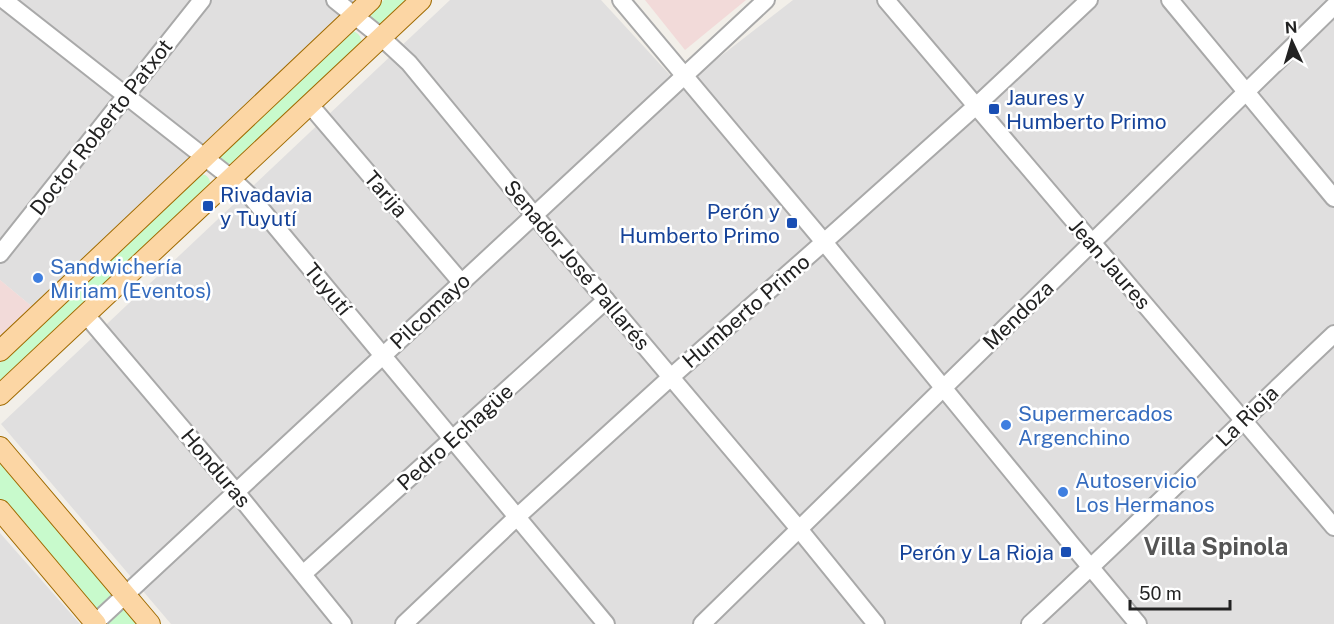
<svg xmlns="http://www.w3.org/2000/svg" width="1334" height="624" font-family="'Public Sans',sans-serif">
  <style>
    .residential { fill: #e0dfdf }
    .commercial { fill: #f2dad9 }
    .park { fill: #c8facc }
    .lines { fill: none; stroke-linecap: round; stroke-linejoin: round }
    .minor-casing { stroke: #a9a9a9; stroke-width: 20 }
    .major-casing { stroke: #a06b00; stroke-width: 22 }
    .minor { stroke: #fff; stroke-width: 16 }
    .major { stroke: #fcd6a4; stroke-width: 20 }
    .transit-dot { fill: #1a4fb4; stroke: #fff; stroke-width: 2 }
    .shop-dot { fill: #3f7fe0; stroke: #fff; stroke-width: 2 }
    .labels { text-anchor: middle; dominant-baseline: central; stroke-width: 5; stroke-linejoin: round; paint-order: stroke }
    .transit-label { font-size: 21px; fill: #164399; stroke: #fff; text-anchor: start }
    .street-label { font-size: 21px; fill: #222; stroke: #fff }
    .shop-label { font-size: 21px; fill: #366cbe; stroke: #fff; text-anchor: start }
    .quarter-label { font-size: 24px; font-weight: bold; fill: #555; stroke: #fff }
  </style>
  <rect width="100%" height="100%" fill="#f2efe9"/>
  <g class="residential">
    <path d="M0,0H373L47,319L0,280Z"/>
    <path d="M450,0H601L681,87L793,0H1334V624H171L1,424Z"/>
    <path d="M0,533L80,624H0Z"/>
  </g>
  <g class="commercial">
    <path d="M645,0H746L685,50Z"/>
    <path d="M0,280L47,319L0,363Z"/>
  </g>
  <g class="park">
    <path d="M384,0H409L382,25H377L371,18C371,10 378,5 384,0Z"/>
    <path d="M353,31C360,34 362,38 361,45L236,164L222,163L220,159L222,153L347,34Z"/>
    <path d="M200,174C207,174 211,179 210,186L0,385V363L195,177Z"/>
    <path d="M0,447L150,624H96L0,510Z"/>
  </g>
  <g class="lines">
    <g class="minor-casing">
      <g id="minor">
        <path d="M4,0L231,178L251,197L606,624"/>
        <path d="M335,0L381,37L409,63L535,216L799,529L876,624"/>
        <path d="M621,0L824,242L1072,545L1138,624"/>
        <path d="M886,0L1334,527"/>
        <path d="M1170,0L1334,198"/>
        <path d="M310,105L461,282"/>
        <path d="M0,254L202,0"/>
        <path d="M86,315L237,493L343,624"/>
        <path d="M303,574L606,300"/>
        <path d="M95,623L766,0"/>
        <path d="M404,624L517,517L671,377L824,242L976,106L1089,0"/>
        <path d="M702,624L1334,6"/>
        <path d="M1030,624C1133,529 1232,430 1334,334"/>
      </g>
    </g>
    <g class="major-casing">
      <g id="major">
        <path d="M0,351L371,0"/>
        <path d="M0,395L421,0"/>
        <path d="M0,447L150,624"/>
        <path d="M0,510L96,624"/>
      </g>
    </g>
    <use href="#minor" class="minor"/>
    <use href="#major" class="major"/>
  </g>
  <g class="transit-dot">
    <rect x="988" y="103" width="12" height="12" rx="3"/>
    <rect x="202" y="200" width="12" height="12" rx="3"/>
    <rect x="786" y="217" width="12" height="12" rx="3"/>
    <rect x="1060" y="546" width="12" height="12" rx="3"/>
  </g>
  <g class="shop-dot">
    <circle cx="38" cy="278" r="6"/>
    <circle cx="1006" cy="425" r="6"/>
    <circle cx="1063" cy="492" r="6"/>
  </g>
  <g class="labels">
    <g class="transit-label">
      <text x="1006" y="97">Jaures y<tspan x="1006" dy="24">Humberto Primo</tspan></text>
      <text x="220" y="194">Rivadavia<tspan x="220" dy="24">y Tuyutí</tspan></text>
      <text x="780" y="211" text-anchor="end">Perón y<tspan x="780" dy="24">Humberto Primo</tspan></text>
      <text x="1054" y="552" text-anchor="end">Perón y La Rioja</text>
    </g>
    <g class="street-label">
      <text transform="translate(101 127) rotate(-52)">Doctor Roberto Patxot</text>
      <text transform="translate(386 194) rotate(49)">Tarija</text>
      <text transform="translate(1110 264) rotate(49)">Jean Jaures</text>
      <text transform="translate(577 265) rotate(50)">Senador José Pallarés</text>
      <text transform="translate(328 289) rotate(50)">Tuyutí</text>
      <text transform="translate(430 311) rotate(-43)">Pilcomayo</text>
      <text transform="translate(746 311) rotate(-41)">Humberto Primo</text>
      <text transform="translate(1018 315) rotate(-44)">Mendoza</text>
      <text transform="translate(1247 416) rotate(-44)">La Rioja</text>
      <text transform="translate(455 437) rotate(-42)">Pedro Echagüe</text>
      <text transform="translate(216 468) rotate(50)">Honduras</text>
    </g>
    <g class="shop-label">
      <text x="50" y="266">Sandwichería<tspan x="50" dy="24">Miriam (Eventos)</tspan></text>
      <text x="1018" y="413">Supermercados<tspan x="1018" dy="24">Argenchino</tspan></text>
      <text x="1075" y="480">Autoservicio<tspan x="1075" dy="24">Los Hermanos</tspan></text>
    </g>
    <g class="quarter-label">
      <text x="1216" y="546">Villa Spinola</text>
    </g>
  </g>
  <g transform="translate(1292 42) rotate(356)" stroke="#ffffff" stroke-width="4.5" paint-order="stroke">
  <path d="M0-4.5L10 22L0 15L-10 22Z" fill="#222222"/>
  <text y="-9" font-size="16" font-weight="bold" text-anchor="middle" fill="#222222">N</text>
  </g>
  <path d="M1130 600v9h100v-9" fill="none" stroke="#222222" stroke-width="3"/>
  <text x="1139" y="600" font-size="18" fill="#222222" stroke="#ffffff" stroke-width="4.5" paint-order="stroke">50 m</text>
</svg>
